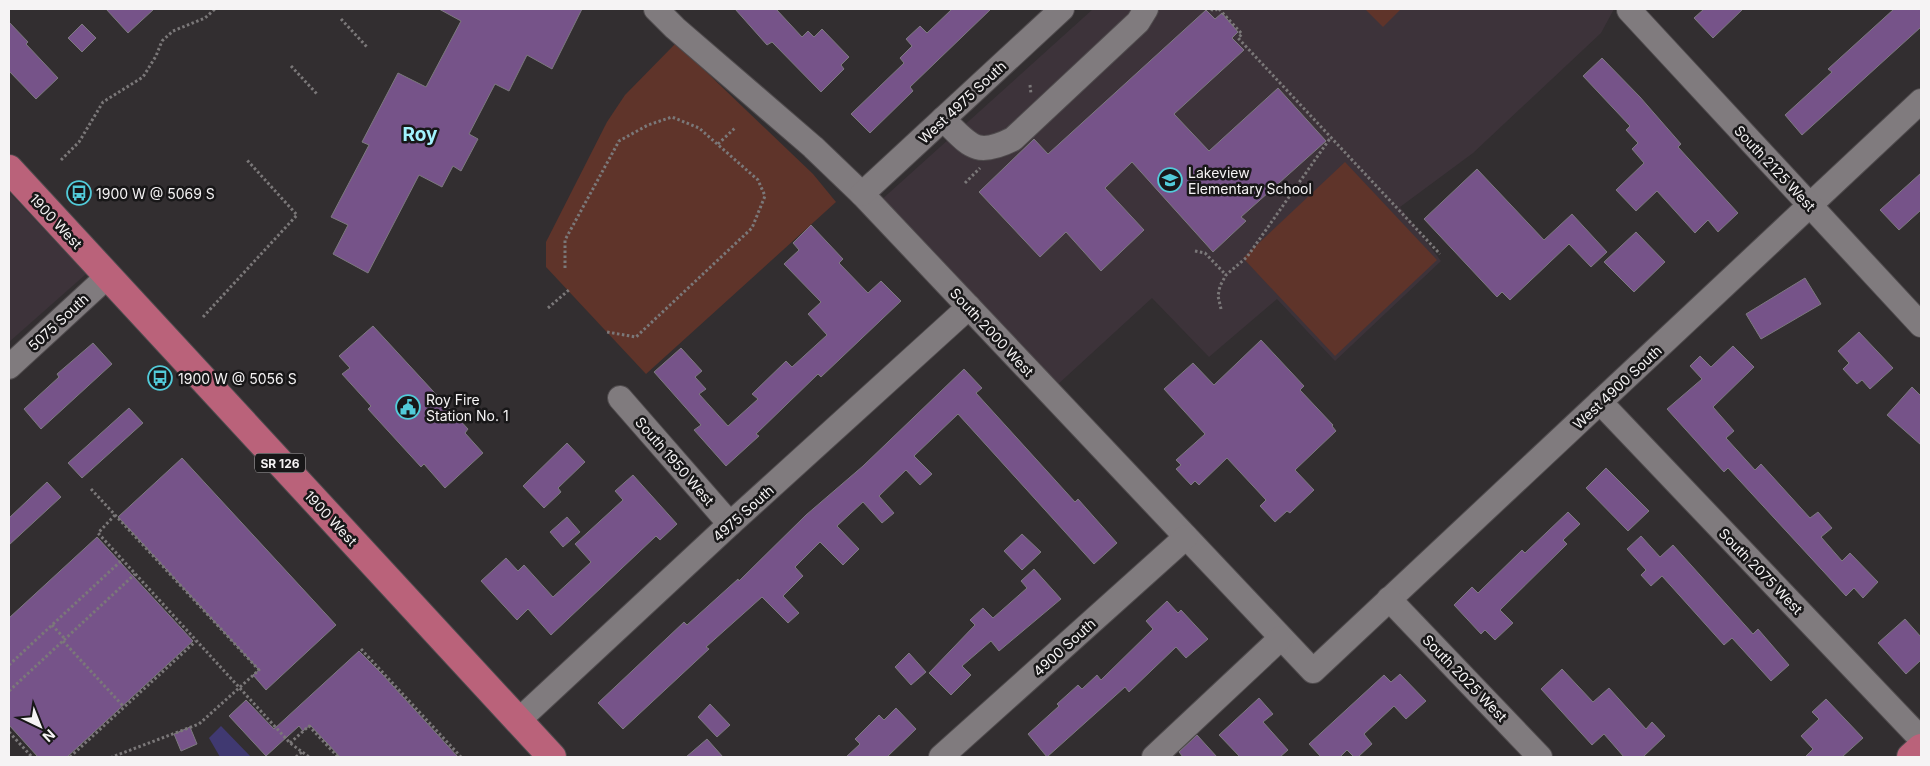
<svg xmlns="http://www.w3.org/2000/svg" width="1930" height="766" font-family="Inter,sans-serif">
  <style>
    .built { fill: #3d333a }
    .green { fill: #5f342a }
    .water { fill: #403971 }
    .building { fill: #765389; stroke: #7d7a7f }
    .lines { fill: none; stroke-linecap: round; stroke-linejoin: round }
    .minor-casing { stroke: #4f4b4d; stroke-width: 26 }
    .major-casing { stroke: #4f4b4d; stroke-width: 30 }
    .path { stroke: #7b7879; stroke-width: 3; stroke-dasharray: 2.5 2.5; stroke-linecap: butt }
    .minor { stroke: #807b7e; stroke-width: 24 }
    .major { stroke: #ba627a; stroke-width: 28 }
    .labels { text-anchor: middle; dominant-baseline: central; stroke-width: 5; stroke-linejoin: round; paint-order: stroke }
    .shield { fill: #181718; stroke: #b3b1b2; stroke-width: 1 }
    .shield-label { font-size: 12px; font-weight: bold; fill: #f5f3f4 }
    .street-label { font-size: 14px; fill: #f5f3f4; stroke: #181718 }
    .poi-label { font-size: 14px; fill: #f5f3f4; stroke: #181718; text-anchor: start }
    .district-label { font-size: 19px; font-weight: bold; fill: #a2f3fd; stroke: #181718 }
  </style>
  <rect width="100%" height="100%" fill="#322e30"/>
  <g class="built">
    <path d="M1093,9H1614L1601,33L1473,153L1400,207L1441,261L1335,361L1277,299L1209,357L1152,298L1044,397L869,211Z"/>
    <path d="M9,192L86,274L9,342Z"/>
  </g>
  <g class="green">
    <path d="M1365,9H1401L1383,27Z"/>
    <path d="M676,43L813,174L836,202L646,374L546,267V242L607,122L625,95Z"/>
    <path d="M1345,162L1437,260L1335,356L1243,258Z"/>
  </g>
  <path class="water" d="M221,726L251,757H220L209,738Z"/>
  <g class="building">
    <path d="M106,9H154L128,33Z"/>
    <path d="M439,9H582L552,69L527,55L509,91L495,84L469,134L478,139L461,171L453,166L442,187L419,175L368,273L333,254L348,225L331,217L369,145L362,142L398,73L426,87L461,21Z"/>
    <path d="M735,9H776L802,37L808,31L814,37L822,29L849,57L841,65L844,69L821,92L772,42L767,45Z"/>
    <path d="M952,9H991L910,87L913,91L870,133L851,114L904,63L900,58L912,46L906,39L920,26L927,33Z"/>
    <path d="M1704,9H1743L1713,38L1694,18Z"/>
    <path d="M1894,9H1921V27L1802,135L1785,115L1832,72L1828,69Z"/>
    <path d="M1206,10L1215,19L1222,13L1238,32L1232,38L1244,50L1174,114L1209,151L1278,88L1326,141L1241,217L1246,221L1213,252L1132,162L1105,188L1144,230L1101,271L1066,232L1040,257L979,192L1034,139L1048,154Z"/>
    <path d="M9,22L28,42L26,44L58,78L36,99L9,71Z"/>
    <path d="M82,24L96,38L82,52L68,38Z"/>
    <path d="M1602,58L1640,97L1681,144L1678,147L1738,213L1718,232L1708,220L1695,233L1657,191L1636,211L1616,190L1644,163L1632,149L1638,143L1626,130L1630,126L1583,76Z"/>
    <path d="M1477,169L1544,240L1572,214L1607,252L1591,267L1569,244L1510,300L1502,292L1497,297L1424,219Z"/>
    <path d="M1921,173V210L1899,230L1880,210Z"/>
    <path d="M811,225L843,259L839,263L868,293L881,281L901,301L821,377L818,374L756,434L759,436L726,466L694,430L701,425L654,372L681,348L702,371L695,377L706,389L699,394L728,426L758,399L752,394L786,361L792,367L827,335L808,314L821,302L784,264L799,250L793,243Z"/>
    <path d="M1636,232L1665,262L1634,292L1604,262Z"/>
    <path d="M1805,278L1821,304L1761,339L1746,314Z"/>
    <path d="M373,326L468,429L465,433L483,453L445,488L424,464L421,467L368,409L371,406L342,374L350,368L339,356Z"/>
    <path d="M1859,332L1893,368L1870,389L1862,380L1857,384L1843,369L1849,363L1838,351Z"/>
    <path d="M1261,340L1304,386L1300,390L1333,425L1332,426L1336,431L1295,470L1314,490L1290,513L1287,511L1275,522L1260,506L1266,500L1227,458L1199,485L1195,481L1191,485L1176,469L1181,465L1176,460L1205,434L1164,389L1193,363L1214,385Z"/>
    <path d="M93,343L112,364L41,429L24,409L59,377L57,374Z"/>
    <path d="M1733,346L1754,367L1713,407L1734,431L1726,438L1755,470L1761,464L1810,518L1818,512L1832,528L1821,537L1842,561L1850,553L1878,582L1863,598L1854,588L1846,596L1728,468L1724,472L1667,409L1702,379L1690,366L1700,356L1711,367Z"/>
    <path d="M964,369L982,388L976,393L1075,502L1078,499L1117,543L1094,564L958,414L914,456L932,474L920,485L906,470L879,496L894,513L882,523L863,502L837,526L859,549L843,565L820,542L795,567L803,576L783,596L799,613L788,623L762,597L706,647L709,649L623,729L598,703L684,622L687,625L738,579L739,581L806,515L863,466Z"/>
    <path d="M1912,387L1921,396V445L1887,415Z"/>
    <path d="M129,408L143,423L82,478L68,463Z"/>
    <path d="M567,443L585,462L558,488L561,492L544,508L523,486Z"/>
    <path d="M182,458L336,625L266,690L253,675L259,670L118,517Z"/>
    <path d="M1606,468L1649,511L1628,531L1586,488Z"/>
    <path d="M633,475L677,524L660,540L656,536L551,635L528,609L517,620L481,581L506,558L518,571L524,565L553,597L591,562L575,544L623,500L615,491Z"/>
    <path d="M47,482L61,497L9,545V518Z"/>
    <path d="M1568,512L1580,524L1563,540L1567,544L1500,610L1513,623L1495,640L1485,630L1481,634L1454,605L1472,587L1478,593L1522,550L1525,553Z"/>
    <path d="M567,517L580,532L563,547L550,532Z"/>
    <path d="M1022,534L1041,552L1022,570L1004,551Z"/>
    <path d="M1641,536L1660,557L1673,545L1753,634L1758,629L1789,665L1771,681L1732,638L1724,645L1662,576L1651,586L1641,575L1646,570L1627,549Z"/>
    <path d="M97,537L193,641L67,757H38L9,725V618Z"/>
    <path d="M1034,569L1061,599L999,651L991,641L962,666L971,675L951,695L929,673L975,625L970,620L983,608L993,618L1027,588L1021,581Z"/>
    <path d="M1167,601L1178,613L1181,610L1208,639L1186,658L1176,647L1129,692L1125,687L1047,757L1028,734L1059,706L1057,704L1078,685L1082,689L1097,675L1101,680L1153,629L1146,621Z"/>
    <path d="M1905,619L1921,637V660L1906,674L1878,643Z"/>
    <path d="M359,651L382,674L458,757H340L310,725L303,731L299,726L266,756L229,716L246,700L274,729Z"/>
    <path d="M909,653L926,672L911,685L895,667Z"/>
    <path d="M1562,669L1593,702L1609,688L1646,729L1652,722L1665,736L1643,757H1624L1604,734L1592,745L1541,689Z"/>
    <path d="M1400,674L1426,701L1406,719L1394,706L1364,734L1372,744L1358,757H1354L1347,750L1340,757H1321L1309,744L1384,675L1391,682Z"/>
    <path d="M1259,698L1273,714L1263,722L1288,750L1280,757H1240L1219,735Z"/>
    <path d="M1826,699L1863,738L1842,757H1805L1813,749L1801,736L1819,719L1812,712Z"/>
    <path d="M710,704L730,725L717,737L698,717Z"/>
    <path d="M896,708L916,729L887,757H846L860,744L855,739L879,715L884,720Z"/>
    <path d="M190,727L197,744L181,751L174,734Z"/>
    <path d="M1197,735L1217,757H1183L1179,752Z"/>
    <path d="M707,739L723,757H686Z"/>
  </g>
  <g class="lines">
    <g class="minor-casing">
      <g id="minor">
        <path d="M656,9L675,28L813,147L862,194L1313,671L1921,101"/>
        <path d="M1631,9L1629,10L1921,325"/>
        <path d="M943,119C970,145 975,158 1013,139L1138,22L1146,9"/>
        <path d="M862,194L1062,9"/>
        <path d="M9,367L108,276"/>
        <path d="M620,398L730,524"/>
        <path d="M1600,402L1921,739"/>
        <path d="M1389,599L1540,757"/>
        <path d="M518,721L730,524L969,307"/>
        <path d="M941,757L1186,537"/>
        <path d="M1154,757L1281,638"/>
      </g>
    </g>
    <g class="major-casing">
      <g id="major">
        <path d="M9,169L552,757"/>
        <path d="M1911,757L1921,748"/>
      </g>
    </g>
    <g class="path">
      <path d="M1211,9L1214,11L1217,9"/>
      <path d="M1219,9L1242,34L1238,38L1440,254"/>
      <path d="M341,19L367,47"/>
      <path d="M291,66L317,94"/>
      <path d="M1030,85L1031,94"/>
      <path d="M718,144L736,127"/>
      <path d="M61,160L79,142L103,102L143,77L156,56L162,41L173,31L205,18L215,9"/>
      <path d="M965,183L980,168"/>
      <path d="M1195,251L1205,253L1226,275"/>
      <path d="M565,268V240L619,141L648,125L672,117L699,128L758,180L765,196L752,228L636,337L607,332"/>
      <path d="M548,308L570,289"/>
      <path d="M1221,309L1218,296L1220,286L1226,275L1247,257L1331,137"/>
      <path d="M203,317L297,215L247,160"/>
      <path d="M91,489L259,670L199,724L112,757"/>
      <path d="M115,515L98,533L290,743L309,757"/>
      <path d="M52,625L65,639"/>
      <path d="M63,641L124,707"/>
      <path d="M361,649L461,757"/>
      <path d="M9,665L122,560"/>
      <path d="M9,691L135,574"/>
      <path d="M9,732L32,757"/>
      <path d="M290,743L309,726L338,757"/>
      <path d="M70,757L196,641"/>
      <path d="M296,757L302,752"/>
    </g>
    <use href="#minor" class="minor"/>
    <use href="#major" class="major"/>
  </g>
  <defs>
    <g id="school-ring" transform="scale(1.25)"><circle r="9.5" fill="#181718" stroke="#52cbd9" stroke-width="1.5"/><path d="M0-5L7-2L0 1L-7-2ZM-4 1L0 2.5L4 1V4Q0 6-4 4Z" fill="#52cbd9"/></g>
    <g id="bus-ring" transform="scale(1.25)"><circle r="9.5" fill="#181718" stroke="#52cbd9" stroke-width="1.5"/><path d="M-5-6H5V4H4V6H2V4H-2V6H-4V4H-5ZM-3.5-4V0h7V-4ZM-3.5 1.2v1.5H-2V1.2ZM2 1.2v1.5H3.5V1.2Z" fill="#52cbd9"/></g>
    <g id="civic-ring" transform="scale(1.25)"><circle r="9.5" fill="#181718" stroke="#52cbd9" stroke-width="1.5"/><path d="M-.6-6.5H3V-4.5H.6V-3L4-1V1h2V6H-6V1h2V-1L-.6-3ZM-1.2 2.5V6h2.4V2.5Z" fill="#52cbd9"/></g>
  </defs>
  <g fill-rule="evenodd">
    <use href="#school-ring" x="1170" y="180"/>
    <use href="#bus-ring" x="79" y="193"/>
    <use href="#bus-ring" x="160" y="378"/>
    <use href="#civic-ring" x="408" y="407"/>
  </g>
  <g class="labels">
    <rect class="shield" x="255" y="453.5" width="50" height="19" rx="4"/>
    <g class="shield-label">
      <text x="280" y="463">SR 126</text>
    </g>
    <g class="street-label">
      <text transform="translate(962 102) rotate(-43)">West 4975 South</text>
      <text transform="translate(1775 168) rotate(47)">South 2125 West</text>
      <text transform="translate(56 221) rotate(47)">1900 West</text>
      <text transform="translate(58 322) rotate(-43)">5075 South</text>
      <text transform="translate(992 332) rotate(47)">South 2000 West</text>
      <text transform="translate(1617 387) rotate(-43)">West 4900 South</text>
      <text transform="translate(675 461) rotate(49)">South 1950 West</text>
      <text transform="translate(743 513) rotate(-42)">4975 South</text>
      <text transform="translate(331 518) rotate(47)">1900 West</text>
      <text transform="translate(1761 571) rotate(46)">South 2075 West</text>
      <text transform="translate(1064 647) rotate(-42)">4900 South</text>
      <text transform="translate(1465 678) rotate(46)">South 2025 West</text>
    </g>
    <g class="poi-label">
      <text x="1188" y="172">Lakeview<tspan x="1188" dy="16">Elementary School</tspan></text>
      <text x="96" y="193">1900 W @ 5069 S</text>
      <text x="178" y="378">1900 W @ 5056 S</text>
      <text x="426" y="399">Roy Fire<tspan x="426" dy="16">Station No. 1</tspan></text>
    </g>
    <g class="district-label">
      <text x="420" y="134">Roy</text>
    </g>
  </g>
  <rect width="1930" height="766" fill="none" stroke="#f5f3f4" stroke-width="20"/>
  <g transform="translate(40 726) rotate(137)" stroke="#181718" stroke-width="4" paint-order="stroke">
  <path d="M0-4L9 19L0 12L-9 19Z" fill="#f5f3f4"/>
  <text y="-8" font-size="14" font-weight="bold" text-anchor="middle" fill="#f5f3f4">N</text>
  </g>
</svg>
